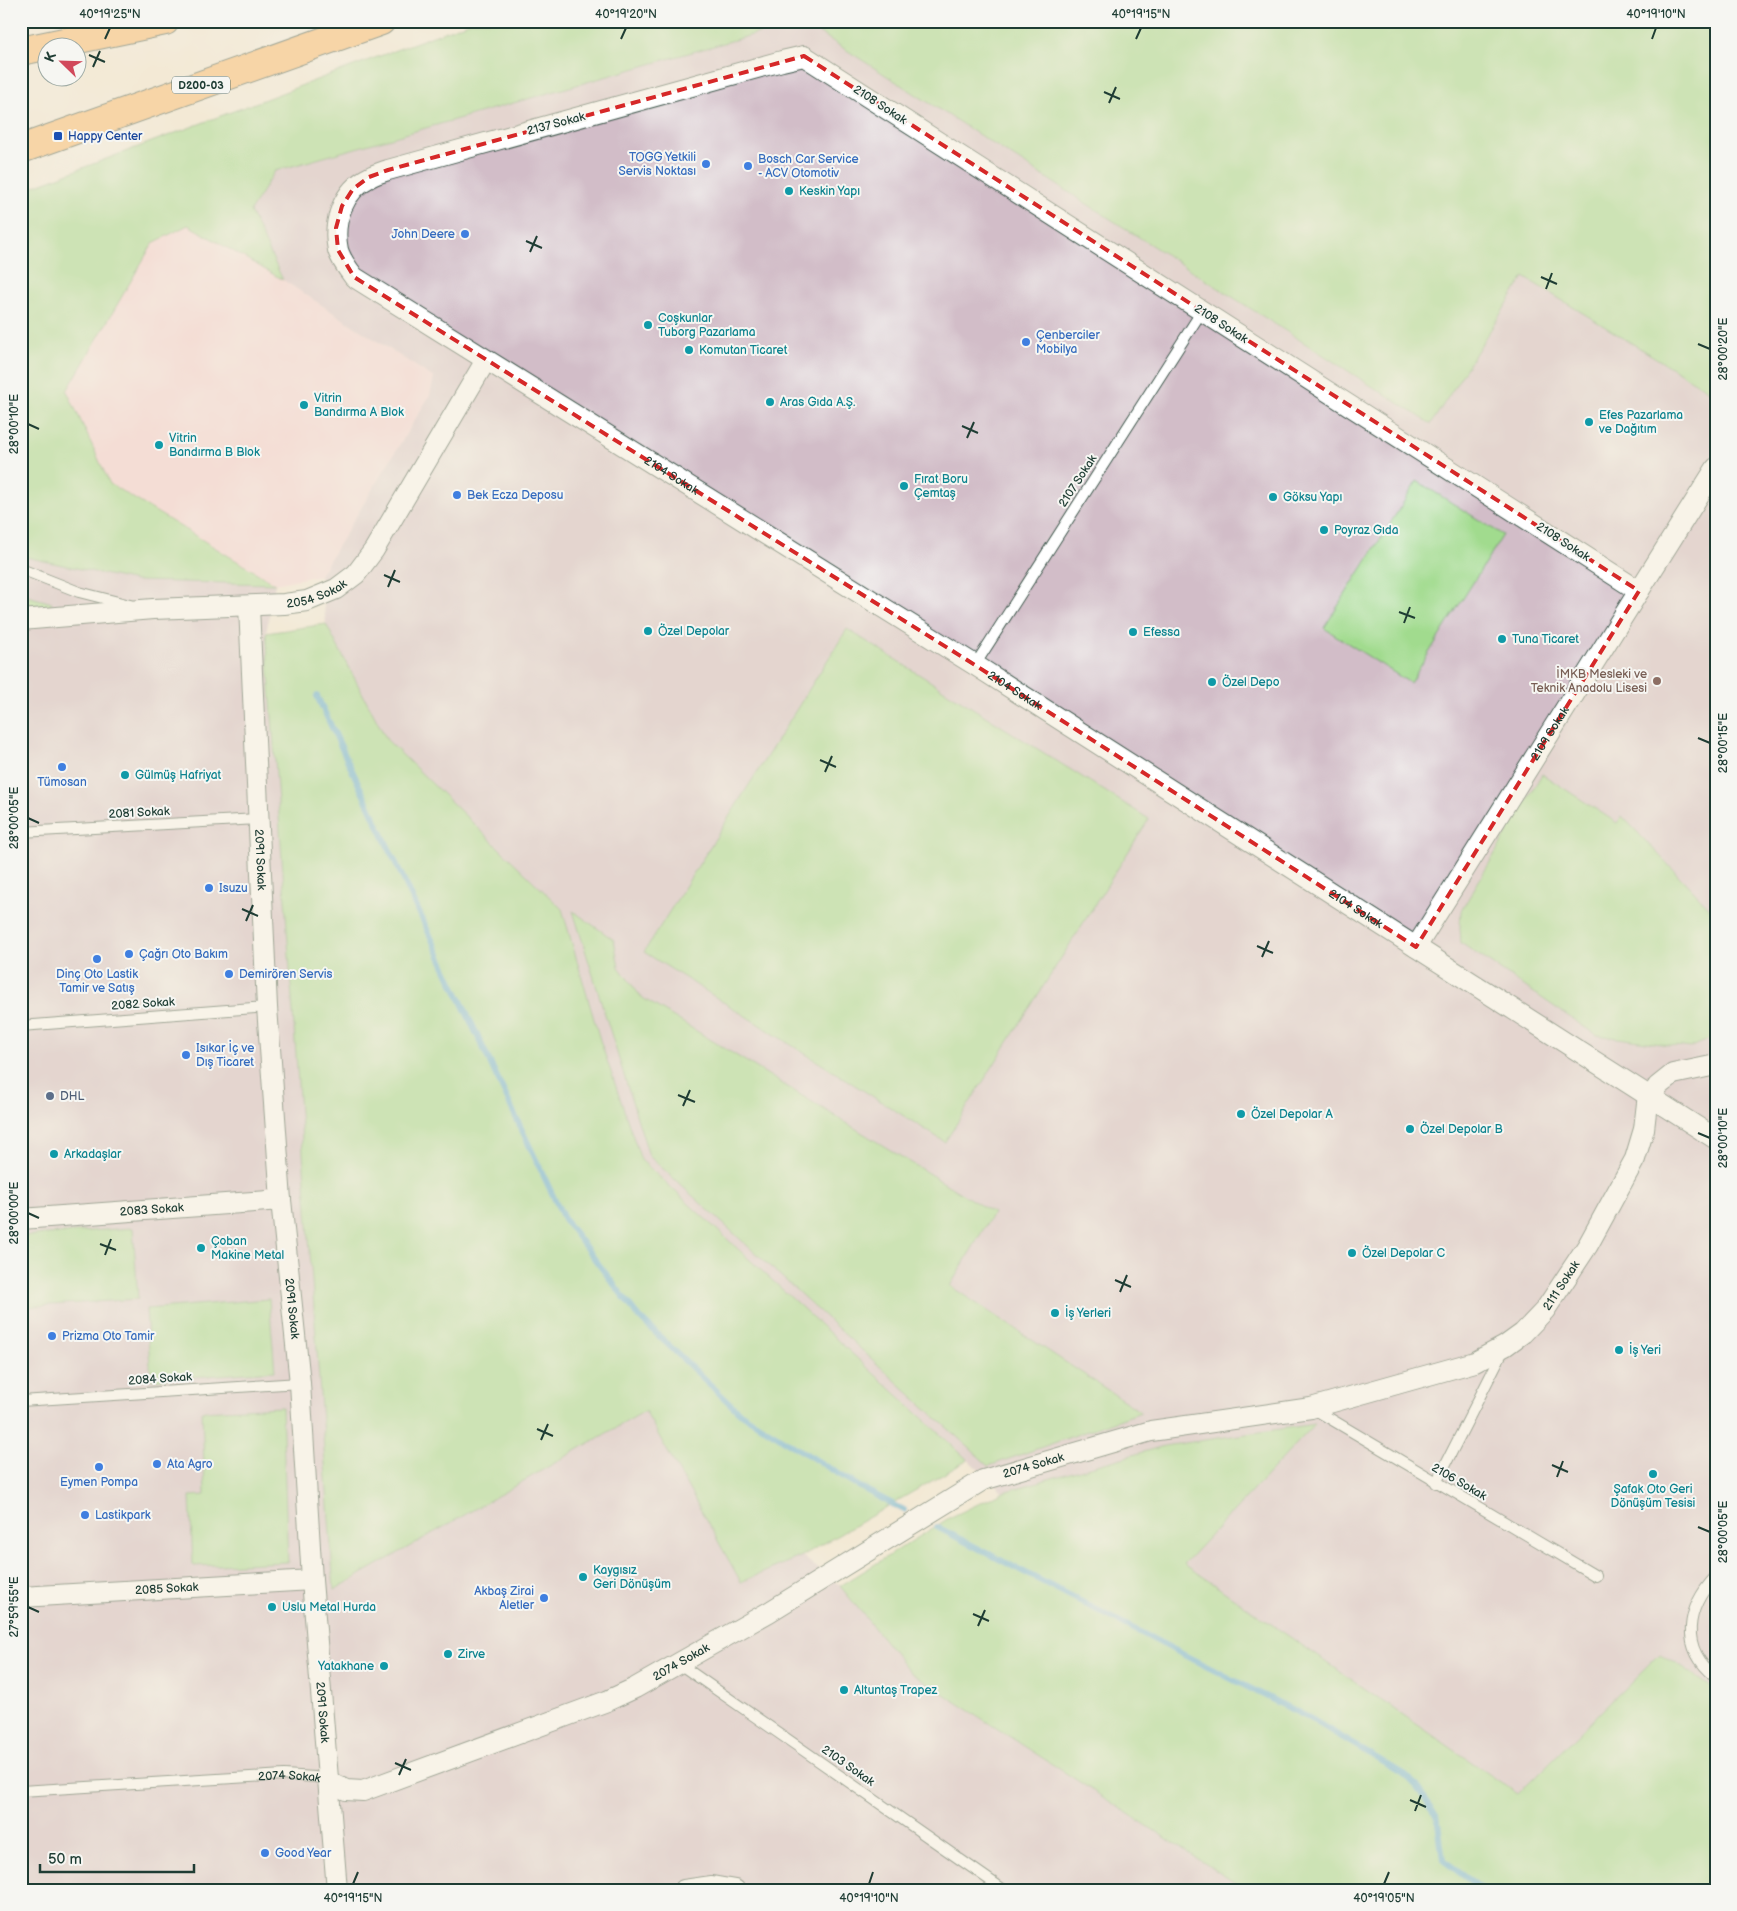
<svg xmlns="http://www.w3.org/2000/svg" width="1737" height="1911" font-family="'Balsamiq Sans',sans-serif">
  <style>
    .built { fill: #f7cfd5 }
    .industrial { fill: #d2bdc8 }
    .green { fill: #a1db8e; stroke: #608c61 }
    .lines { fill: none; stroke-linecap: round; stroke-linejoin: round }
    .stream { stroke: #57abd3; stroke-width: 6 }
    .lane-casing { stroke: #3f574c; stroke-width: 12 }
    .street-casing { stroke: #3f574c; stroke-width: 22 }
    .highway-casing { stroke: #3f574c; stroke-width: 30 }
    .lane { stroke: #fff; stroke-width: 10 }
    .street { stroke: #fff; stroke-width: 20 }
    .highway { stroke: #fdbc70; stroke-width: 28 }
    .marked { fill: none; stroke: #d62828; stroke-width: 4; stroke-dasharray: 10 6; stroke-linejoin: round }
    .ticks { fill: none; stroke: #1f3d34; stroke-width: 2 }
    .transit-dot { fill: #1a4fb4; stroke: #f6f6f2; stroke-width: 2 }
    .shop-dot { fill: #3f7fe0; stroke: #f6f6f2; stroke-width: 2 }
    .culture-dot { fill: #0f9aa8; stroke: #f6f6f2; stroke-width: 2 }
    .education-dot { fill: #8d6e63; stroke: #f6f6f2; stroke-width: 2 }
    .service-dot { fill: #5c6f8a; stroke: #f6f6f2; stroke-width: 2 }
    .labels { text-anchor: middle; dominant-baseline: central; stroke-width: 4; stroke-linejoin: round; paint-order: stroke }
    .shield { fill: #f6f6f2; stroke: #60746d; stroke-width: 1 }
    .shield-label { font-size: 11px; font-weight: bold; fill: #1f3d34 }
    .street-label { font-size: 12px; fill: #1f3d34; stroke: #f6f6f2 }
    .transit-label { font-size: 12px; fill: #164399; stroke: #f6f6f2; text-anchor: start }
    .shop-label { font-size: 12px; fill: #366cbe; stroke: #f6f6f2; text-anchor: start }
    .culture-label { font-size: 12px; fill: #0d838f; stroke: #f6f6f2; text-anchor: start }
    .education-label { font-size: 12px; fill: #785e54; stroke: #f6f6f2; text-anchor: end }
    .service-label { font-size: 12px; fill: #4e5e75; stroke: #f6f6f2; text-anchor: start }
    .neatline { fill: none; stroke: #1f3d34; stroke-width: 2 }
    .ticks-label { font-size: 12px; text-anchor: middle; fill: #1f3d34 }
  </style>
  <rect width="100%" height="100%" fill="#f6f6f2"/>
  <filter id="ink" filterUnits="userSpaceOnUse"><feTurbulence type="fractalNoise" baseFrequency=".02" numOctaves="2"/><feDisplacementMap in="SourceGraphic" scale="10" xChannelSelector="R" yChannelSelector="G"/><feConvolveMatrix kernelMatrix="1 2 1 2 8 2 1 2 1" color-interpolation-filters="sRGB"/></filter>
  <filter id="wash" filterUnits="userSpaceOnUse"><feTurbulence type="fractalNoise" baseFrequency=".0096" numOctaves="4" result="noise"/><feDisplacementMap in="SourceGraphic" scale="20" xChannelSelector="R" yChannelSelector="G"/><feGaussianBlur stdDeviation="1.12" result="paint"/><feColorMatrix in="noise" values="0 0 0 0 0 0 0 0 0 0 0 0 0 0 0 0 0 1.4 0 .05"/><feComposite in="paint" operator="in"/></filter>
  <g filter="url(#wash)">
    <rect width="100%" height="100%" fill="#f3e9d6"/>
    <path class="built" d="M188,225L283,280L434,378L430,395L320,575L275,584L110,484L67,391L153,243Z"/>
    <g class="industrial">
      <path d="M801,21L1430,424L1524,277L1716,395V1690L1660,1653L1518,1794L1184,1564L1314,1424L1164,1446L1003,1492L641,1160L600,1040L562,909L387,740L326,624L320,575L430,395L434,378L283,280L250,211L275,171Z"/>
      <path d="M21,556L136,581L275,584L266,633L334,1589L645,1411L741,1582L802,1556L840,1586L910,1672L1246,1890H21Z"/>
    </g>
    <g class="green">
      <path d="M473,21H1716V395L1524,277L1431,424L801,21L275,171L250,211L283,280L188,225L153,243L67,391L110,484L275,584L136,581L21,556V191Z"/>
      <path d="M1417,481L1503,535L1410,683L1324,628Z"/>
      <path d="M21,594L52,603L49,609L21,611Z"/>
      <path d="M326,624L387,740L562,909L600,1040L641,1160L968,1460L802,1556L741,1582L645,1411L334,1590L266,633Z"/>
      <path d="M847,629L1149,819L945,1142L644,952Z"/>
      <path d="M1542,774L1617,823L1622,816L1716,915V1036L1690,1048L1596,1035L1461,943L1460,927L1461,911Z"/>
      <path d="M573,911L614,940L619,967L641,997L993,1213L950,1286L1141,1412L989,1466L649,1156Z"/>
      <path d="M133,1228L138,1299L21,1307V1236Z"/>
      <path d="M269,1299L275,1371L151,1380L146,1309Z"/>
      <path d="M282,1407L288,1562L193,1566L190,1496L205,1495L202,1411Z"/>
      <path d="M1315,1424L1184,1564L1518,1794L1660,1653L1716,1690V1890H1246L910,1672L840,1586L949,1518L1003,1492L1164,1446Z"/>
    </g>
    <g class="lines">
      <g class="stream">
        <path d="M317,696L564,1219L639,1317L740,1413L860,1487L904,1510"/>
        <path d="M937,1527L1186,1656L1313,1720L1410,1778L1437,1815L1443,1860L1483,1890"/>
      </g>
    </g>
  </g>
  <g filter="url(#ink)">
    <g class="lines">
      <g class="lane-casing">
        <g id="lane">
          <path d="M21,569L79,592L130,605"/>
          <path d="M975,665L1202,311"/>
          <path d="M21,832L258,819"/>
          <path d="M21,1026L267,1007"/>
          <path d="M21,1401L300,1383"/>
          <path d="M1312,1408L1596,1576"/>
          <path d="M1436,1483L1504,1349"/>
          <path d="M1716,1576C1686,1608 1679,1648 1716,1677"/>
          <path d="M678,1663L1004,1890"/>
          <path id="s1" d="M21,1791L284,1775L315,1777L328,1781"/>
        </g>
      </g>
      <g class="street-casing">
        <g id="street">
          <path id="s2" d="M1639,591L804,56L782,61L388,170C382,172 375,174 370,177C343,190 332,222 338,250C341,260 347,268 354,277L975,665L1716,1139"/>
          <path id="s3" d="M249,606L267,1007L281,1200L300,1383L312,1580L337,1890"/>
          <path id="s4" d="M21,620L153,609L284,604L307,601L336,589L356,574L374,550L486,360"/>
          <path id="s5" d="M1416,947L1716,468"/>
          <path id="s6" d="M21,1219L281,1200"/>
          <path id="s7" d="M21,1597L312,1580"/>
          <path id="s8" d="M328,1781L346,1790L363,1791L607,1701L635,1688L769,1612L983,1480L1151,1431L1311,1408L1475,1362L1505,1346L1523,1333L1545,1310L1588,1245L1635,1159L1644,1129L1647,1103L1658,1086L1673,1074L1716,1065"/>
          <path d="M684,1890L712,1886L735,1890"/>
        </g>
      </g>
      <g class="highway-casing">
        <g id="highway">
          <path d="M21,51L165,21"/>
          <path d="M21,149L381,21"/>
        </g>
      </g>
      <use href="#lane" class="lane"/>
      <use href="#street" class="street"/>
      <use href="#highway" class="highway"/>
    </g>
  </g>
  <path d="M0 0H1737V1911H0ZM804,56L1639,591L1416,947L975,665L354,277L338,250L336,228L342,206L353,189L369,177L388,170Z" fill="#f3e9d6" fill-opacity=".55" fill-rule="evenodd"/>
  <path class="marked" d="M804,56L1639,591L1416,947L975,665L354,277L338,250L336,228L342,206L353,189L369,177L388,170Z"/>
  <path class="ticks" d="M105,39L110,28M621,39L626,28M1136,39L1141,28M1652,39L1656,28M89,55L105,62M93,67L100,51M1104,92L1120,99M1109,103L1116,87M526,241L542,248M530,252L537,236M1541,277L1557,284M1546,289L1552,273M1698,344L1710,349M28,424L39,429M962,426L978,433M967,438L974,422M384,575L400,582M388,587L395,570M1399,612L1415,618M1404,623L1410,607M1698,738L1710,743M820,760L836,767M825,772L832,756M28,818L39,823M242,909L258,916M246,921L253,905M1257,946L1273,953M1262,957L1269,941M678,1095L695,1102M683,1106L690,1090M1698,1133L1710,1138M28,1213L39,1218M100,1244L116,1250M105,1255L111,1239M1115,1280L1131,1287M1120,1292L1127,1275M537,1429L553,1436M541,1440L548,1424M1552,1465L1568,1472M1557,1477L1563,1461M1698,1527L1710,1532M28,1607L39,1612M973,1614L989,1621M978,1626L985,1610M395,1763L411,1770M399,1775L406,1759M1410,1800L1426,1807M1415,1811L1421,1795M353,1884L358,1872M869,1884L873,1872M1384,1884L1389,1872"/>
  <rect class="transit-dot" x="53" y="131" width="10" height="10" rx="2.5"/>
  <g class="shop-dot">
    <circle cx="706" cy="164" r="5"/>
    <circle cx="748" cy="166" r="5"/>
    <circle cx="465" cy="234" r="5"/>
    <circle cx="1026" cy="342" r="5"/>
    <circle cx="457" cy="495" r="5"/>
    <circle cx="62" cy="767" r="5"/>
    <circle cx="209" cy="888" r="5"/>
    <circle cx="129" cy="954" r="5"/>
    <circle cx="97" cy="959" r="5"/>
    <circle cx="229" cy="974" r="5"/>
    <circle cx="186" cy="1055" r="5"/>
    <circle cx="52" cy="1336" r="5"/>
    <circle cx="157" cy="1464" r="5"/>
    <circle cx="99" cy="1467" r="5"/>
    <circle cx="85" cy="1515" r="5"/>
    <circle cx="544" cy="1598" r="5"/>
    <circle cx="265" cy="1853" r="5"/>
  </g>
  <g class="culture-dot">
    <circle cx="789" cy="191" r="5"/>
    <circle cx="648" cy="325" r="5"/>
    <circle cx="689" cy="350" r="5"/>
    <circle cx="770" cy="402" r="5"/>
    <circle cx="304" cy="405" r="5"/>
    <circle cx="1589" cy="422" r="5"/>
    <circle cx="159" cy="445" r="5"/>
    <circle cx="904" cy="486" r="5"/>
    <circle cx="1273" cy="497" r="5"/>
    <circle cx="1324" cy="530" r="5"/>
    <circle cx="648" cy="631" r="5"/>
    <circle cx="1133" cy="632" r="5"/>
    <circle cx="1502" cy="639" r="5"/>
    <circle cx="1212" cy="682" r="5"/>
    <circle cx="125" cy="775" r="5"/>
    <circle cx="1241" cy="1114" r="5"/>
    <circle cx="1410" cy="1129" r="5"/>
    <circle cx="54" cy="1154" r="5"/>
    <circle cx="201" cy="1248" r="5"/>
    <circle cx="1352" cy="1253" r="5"/>
    <circle cx="1055" cy="1313" r="5"/>
    <circle cx="1619" cy="1350" r="5"/>
    <circle cx="1653" cy="1474" r="5"/>
    <circle cx="583" cy="1577" r="5"/>
    <circle cx="272" cy="1607" r="5"/>
    <circle cx="448" cy="1654" r="5"/>
    <circle cx="384" cy="1666" r="5"/>
    <circle cx="844" cy="1690" r="5"/>
  </g>
  <circle class="education-dot" cx="1657" cy="681" r="5"/>
  <circle class="service-dot" cx="50" cy="1096" r="5"/>
  <g class="labels">
    <rect class="shield" x="172" y="76.5" width="58" height="17" rx="4"/>
    <g class="shield-label">
      <text x="201" y="85">D200-03</text>
    </g>
    <g class="street-label">
      <text transform="translate(880 105) rotate(33)">2108 Sokak</text>
      <text transform="translate(556 124) rotate(-15)">2137 Sokak</text>
      <text transform="translate(1221 324) rotate(33)">2108 Sokak</text>
      <text stroke="none"><textPath href="#s2" startOffset="1934">2104 Sokak</textPath></text>
      <text transform="translate(1078 481) rotate(-57)">2107 Sokak</text>
      <text transform="translate(1563 542) rotate(33)">2108 Sokak</text>
      <text stroke="none"><textPath href="#s4" startOffset="298">2054 Sokak</textPath></text>
      <text stroke="none"><textPath href="#s2" startOffset="2339">2104 Sokak</textPath></text>
      <text stroke="none"><textPath href="#s5" startOffset="252">2109 Sokak</textPath></text>
      <text transform="translate(139 813) rotate(-3)">2081 Sokak</text>
      <text stroke="none"><textPath href="#s3" startOffset="254">2091 Sokak</textPath></text>
      <text stroke="none"><textPath href="#s2" startOffset="2744">2104 Sokak</textPath></text>
      <text transform="translate(143 1004) rotate(-4)">2082 Sokak</text>
      <text stroke="none"><textPath href="#s6" startOffset="131">2083 Sokak</textPath></text>
      <text stroke="none"><textPath href="#s8" startOffset="1358">2111 Sokak</textPath></text>
      <text stroke="none"><textPath href="#s3" startOffset="704">2091 Sokak</textPath></text>
      <text transform="translate(160 1379) rotate(-4)">2084 Sokak</text>
      <text stroke="none"><textPath href="#s8" startOffset="786">2074 Sokak</textPath></text>
      <text transform="translate(1459 1482) rotate(30)">2106 Sokak</text>
      <text stroke="none"><textPath href="#s7" startOffset="146">2085 Sokak</textPath></text>
      <text stroke="none"><textPath href="#s8" startOffset="381">2074 Sokak</textPath></text>
      <text stroke="none"><textPath href="#s3" startOffset="1109">2091 Sokak</textPath></text>
      <text transform="translate(848 1766) rotate(35)">2103 Sokak</text>
      <text stroke="none"><textPath href="#s1" startOffset="269">2074 Sokak</textPath></text>
    </g>
    <g class="transit-label">
      <text x="68" y="136">Happy Center</text>
    </g>
    <g class="shop-label">
      <text x="696" y="157" text-anchor="end">TOGG Yetkili<tspan x="696" dy="14">Servis Noktası</tspan></text>
      <text x="758" y="159">Bosch Car Service<tspan x="758" dy="14">- ACV Otomotiv</tspan></text>
      <text x="455" y="234" text-anchor="end">John Deere</text>
      <text x="1036" y="335">Çenberciler<tspan x="1036" dy="14">Mobilya</tspan></text>
      <text x="467" y="495">Bek Ecza Deposu</text>
      <text x="62" y="782" text-anchor="middle">Tümosan</text>
      <text x="219" y="888">Isuzu</text>
      <text x="139" y="954">Çağrı Oto Bakım</text>
      <text x="97" y="974" text-anchor="middle">Dinç Oto Lastik<tspan x="97" dy="14">Tamir ve Satış</tspan></text>
      <text x="239" y="974">Demirören Servis</text>
      <text x="196" y="1048">Isıkar İç ve<tspan x="196" dy="14">Dış Ticaret</tspan></text>
      <text x="62" y="1336">Prizma Oto Tamir</text>
      <text x="167" y="1464">Ata Agro</text>
      <text x="99" y="1482" text-anchor="middle">Eymen Pompa</text>
      <text x="95" y="1515">Lastikpark</text>
      <text x="534" y="1591" text-anchor="end">Akbaş Zirai<tspan x="534" dy="14">Aletler</tspan></text>
      <text x="275" y="1853">Good Year</text>
    </g>
    <g class="culture-label">
      <text x="799" y="191">Keskin Yapı</text>
      <text x="658" y="318">Coşkunlar<tspan x="658" dy="14">Tuborg Pazarlama</tspan></text>
      <text x="699" y="350">Komutan Ticaret</text>
      <text x="314" y="398">Vitrin<tspan x="314" dy="14">Bandırma A Blok</tspan></text>
      <text x="780" y="402">Aras Gıda A.Ş.</text>
      <text x="1599" y="415">Efes Pazarlama<tspan x="1599" dy="14">ve Dağıtım</tspan></text>
      <text x="169" y="438">Vitrin<tspan x="169" dy="14">Bandırma B Blok</tspan></text>
      <text x="914" y="479">Fırat Boru<tspan x="914" dy="14">Çemtaş</tspan></text>
      <text x="1283" y="497">Göksu Yapı</text>
      <text x="1334" y="530">Poyraz Gıda</text>
      <text x="658" y="631">Özel Depolar</text>
      <text x="1143" y="632">Efessa</text>
      <text x="1512" y="639">Tuna Ticaret</text>
      <text x="1222" y="682">Özel Depo</text>
      <text x="135" y="775">Gülmüş Hafriyat</text>
      <text x="1251" y="1114">Özel Depolar A</text>
      <text x="1420" y="1129">Özel Depolar B</text>
      <text x="64" y="1154">Arkadaşlar</text>
      <text x="211" y="1241">Çoban<tspan x="211" dy="14">Makine Metal</tspan></text>
      <text x="1362" y="1253">Özel Depolar C</text>
      <text x="1065" y="1313">İş Yerleri</text>
      <text x="1629" y="1350">İş Yeri</text>
      <text x="1653" y="1489" text-anchor="middle">Şafak Oto Geri<tspan x="1653" dy="14">Dönüşüm Tesisi</tspan></text>
      <text x="593" y="1570">Kaygısız<tspan x="593" dy="14">Geri Dönüşüm</tspan></text>
      <text x="282" y="1607">Uslu Metal Hurda</text>
      <text x="458" y="1654">Zirve</text>
      <text x="374" y="1666" text-anchor="end">Yatakhane</text>
      <text x="854" y="1690">Altuntaş Trapez</text>
    </g>
    <g class="education-label">
      <text x="1647" y="674">İMKB Mesleki ve<tspan x="1647" dy="14">Teknik Anadolu Lisesi</tspan></text>
    </g>
    <g class="service-label">
      <text x="60" y="1096">DHL</text>
    </g>
  </g>
  <rect width="1737" height="1911" fill="none" stroke="#f6f6f2" stroke-width="55"/>
  <g transform="translate(62 62) rotate(293)"><circle r="24" fill="#f6f6f2" stroke="#a0aca6"/>
  <path d="M0-4L9 19L0 12L-9 19Z" fill="#d1495b"/>
  <text y="-8" font-size="14" font-weight="bold" text-anchor="middle" fill="#1f3d34">K</text>
  </g>
  <path d="M40 1864v8h154v-8" fill="none" stroke="#1f3d34" stroke-width="2.5"/>
  <text x="48" y="1864" font-size="15" fill="#1f3d34" stroke="#f6f6f2" stroke-width="4" paint-order="stroke">50 m</text>
  <rect x="28" y="28" width="1682" height="1856" class="neatline"/>
  <g class="ticks-label">
    <text x="110" y="18">40°19'25"N</text>
    <text x="626" y="18">40°19'20"N</text>
    <text x="1141" y="18">40°19'15"N</text>
    <text x="1656" y="18">40°19'10"N</text>
    <text transform="translate(1723 349) rotate(-90)" y="4">28°00'20"E</text>
    <text transform="translate(14 424) rotate(-90)" y="4">28°00'10"E</text>
    <text transform="translate(1723 743) rotate(-90)" y="4">28°00'15"E</text>
    <text transform="translate(14 818) rotate(-90)" y="4">28°00'05"E</text>
    <text transform="translate(1723 1138) rotate(-90)" y="4">28°00'10"E</text>
    <text transform="translate(14 1213) rotate(-90)" y="4">28°00'00"E</text>
    <text transform="translate(1723 1532) rotate(-90)" y="4">28°00'05"E</text>
    <text transform="translate(14 1607) rotate(-90)" y="4">27°59'55"E</text>
    <text x="353" y="1902">40°19'15"N</text>
    <text x="869" y="1902">40°19'10"N</text>
    <text x="1384" y="1902">40°19'05"N</text>
  </g>
</svg>
